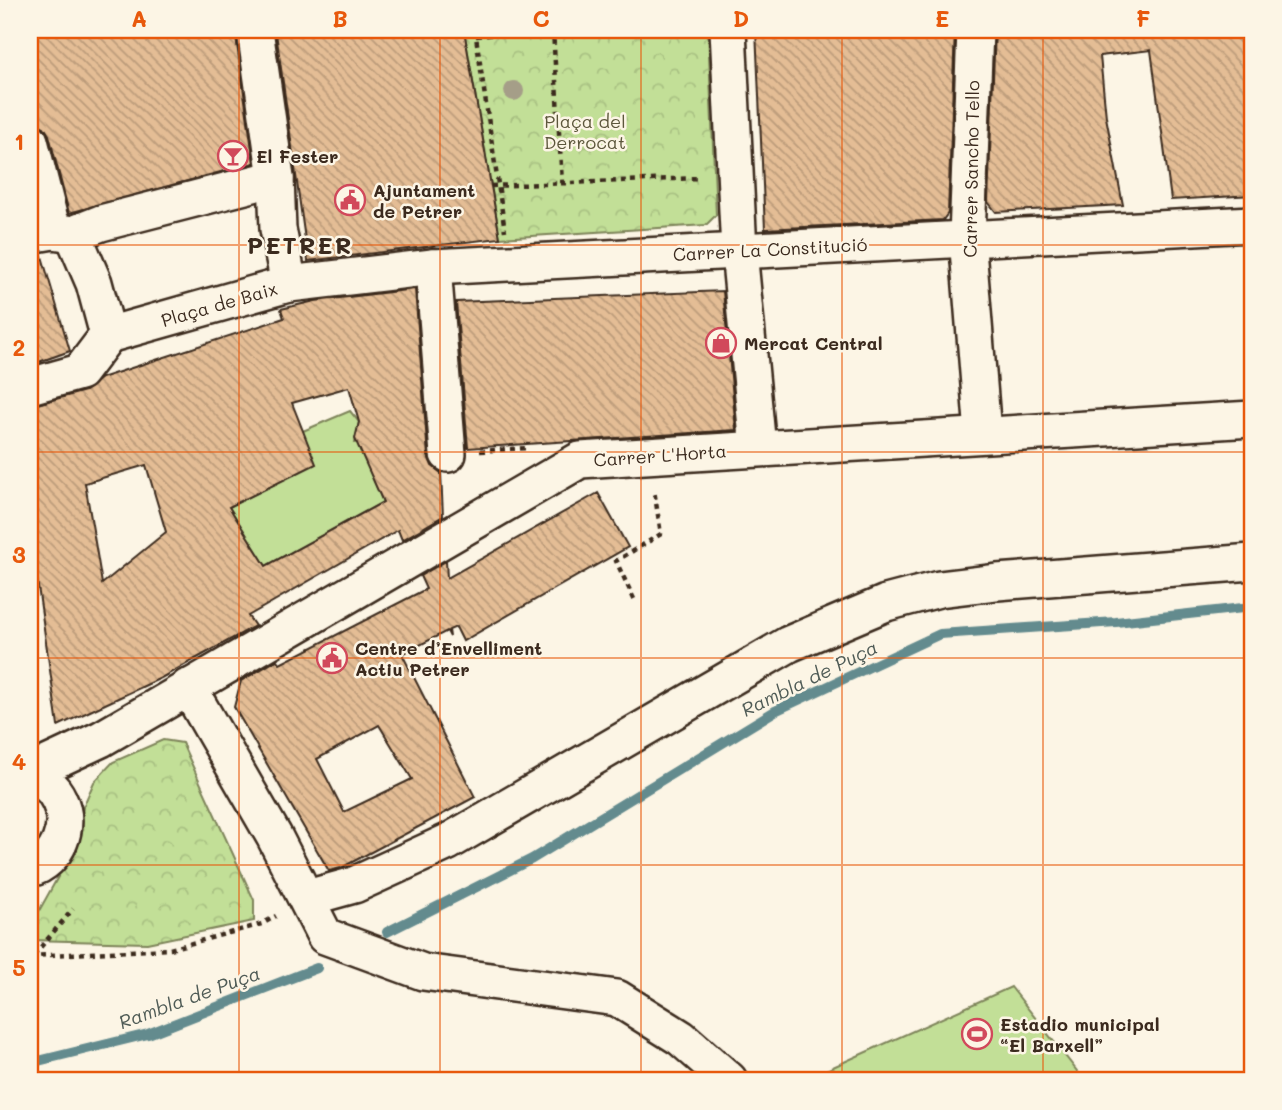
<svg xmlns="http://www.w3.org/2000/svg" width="1282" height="1110" font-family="Mali,sans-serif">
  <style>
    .green { fill: #c2df97; stroke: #7e845a; stroke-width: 2 }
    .park { fill: url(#park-crowns); stroke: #7e845a; stroke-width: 2 }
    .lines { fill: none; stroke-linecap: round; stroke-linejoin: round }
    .stream { stroke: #638b8e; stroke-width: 10 }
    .building { fill: url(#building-back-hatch); stroke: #3b2a1e; stroke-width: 2; fill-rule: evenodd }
    .minor-casing { stroke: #3b2a1e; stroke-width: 40 }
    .path { stroke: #3b2a1e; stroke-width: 4.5; stroke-dasharray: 5 5; stroke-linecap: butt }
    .minor { stroke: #fcf5e5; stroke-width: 35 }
    .tree { fill: #a59e88 }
    .grid { fill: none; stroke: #e8590c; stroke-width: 2; stroke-opacity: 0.55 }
    .labels { text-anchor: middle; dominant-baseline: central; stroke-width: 5; stroke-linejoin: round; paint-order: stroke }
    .park-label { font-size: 18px; fill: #5d573c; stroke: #fcf5e5 }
    .poi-label { font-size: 18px; font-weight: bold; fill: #3b2a1e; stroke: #fcf5e5; text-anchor: start }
    .street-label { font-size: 18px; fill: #3b2a1e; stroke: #fcf5e5 }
    .water-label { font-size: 19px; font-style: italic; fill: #4f5b56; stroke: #fcf5e5 }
    .district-label { font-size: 24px; font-weight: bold; letter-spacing: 2px; fill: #3b2a1e; stroke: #fcf5e5 }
    .neatline { fill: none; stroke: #e8590c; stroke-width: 2.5 }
    .grid-label { font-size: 23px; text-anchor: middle; font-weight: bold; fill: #e8590c }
  </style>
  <defs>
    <pattern id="park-crowns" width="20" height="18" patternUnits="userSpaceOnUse" patternTransform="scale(1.75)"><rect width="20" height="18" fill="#c2df97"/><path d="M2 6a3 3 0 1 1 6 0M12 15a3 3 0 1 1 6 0" fill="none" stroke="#a8c082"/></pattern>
    <pattern id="building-back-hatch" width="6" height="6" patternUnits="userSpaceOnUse" patternTransform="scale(1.75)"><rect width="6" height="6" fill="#e4bd95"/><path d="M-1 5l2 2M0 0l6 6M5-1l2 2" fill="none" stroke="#ba9a79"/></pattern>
  </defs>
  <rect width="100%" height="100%" fill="#fcf5e5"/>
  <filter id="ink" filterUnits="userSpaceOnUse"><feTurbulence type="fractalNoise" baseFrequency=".0143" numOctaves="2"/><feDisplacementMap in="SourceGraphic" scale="14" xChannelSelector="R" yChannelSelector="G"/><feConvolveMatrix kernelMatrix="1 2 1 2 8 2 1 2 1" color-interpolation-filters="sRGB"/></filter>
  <g filter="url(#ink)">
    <g class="green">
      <path d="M350,411L359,422L355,443L378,442L365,460L383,502L266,566L229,507L307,468L303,431Z"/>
      <path d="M1011,987L1084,1080H804Z"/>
    </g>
    <g class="park">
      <path d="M464,30H708L716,215L706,225L500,238Z"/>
      <path d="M163,740L182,743L254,900V921L147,943L30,940V927L78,841L83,807L94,782L113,762Z"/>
    </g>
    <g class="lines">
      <g class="stream">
        <path d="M387,932L532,859L775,711L940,634L1116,622L1252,607"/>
        <path d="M30,1063L148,1034L317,968"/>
      </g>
    </g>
    <g class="building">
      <path d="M30,30H235L254,163L69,213L49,135L44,127L30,121Z"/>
      <path d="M287,30H464L500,238L308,261L276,33Z"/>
      <path d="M756,30H955L948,213L943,220L765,229Z"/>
      <path d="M995,30H1239L1252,112V195L1171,200L1151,50L1100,56L1106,117L1123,205L996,212L988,202Z"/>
      <path d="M41,253L70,351L30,365V255Z"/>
      <path d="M415,289L428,456L432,466L441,473L443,516L402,540L398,530L248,616L255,626L161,678L58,726L30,531V406L85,391L101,378L284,318L281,309L315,301ZM349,387L359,422L355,439L383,502L266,566L229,507L316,464L292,403ZM146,465L166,532L102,584L85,483Z"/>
      <path d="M723,291L736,430L468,448L456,302Z"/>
      <path d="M598,493L628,547L463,641L456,627L449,630L450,637L447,631L402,654L475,797L341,868L329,871L234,707L241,681L277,660L280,664L426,589L420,576L446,561L447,578ZM379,725L412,779L344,812L317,759Z"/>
    </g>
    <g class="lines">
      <g class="minor-casing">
        <g id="minor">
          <path d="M255,30L276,178L278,229L289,284"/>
          <path d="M728,30L739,251L758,448"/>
          <path d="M975,30L967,237L983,434"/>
          <path d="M30,141L53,231"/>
          <path d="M73,234L94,283L108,335"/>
          <path d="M30,235L53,231L73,234L101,223L276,178"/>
          <path d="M433,267L448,454"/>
          <path d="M108,335L289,284L433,267L1252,224"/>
          <path d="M30,386L80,372L108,335"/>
          <path d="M188,687L274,836L325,936L423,972L617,998L681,1038L729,1080"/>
          <path d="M30,772L101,739L580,460L1252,419"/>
          <path d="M30,774C42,780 53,786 59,800C72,825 58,862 30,869"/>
          <path d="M307,898L354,885L448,842L789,644L886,603L939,589L997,582L1252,562"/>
        </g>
      </g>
      <g class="path">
        <path d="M475,30L505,231"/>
        <path d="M553,30L562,183"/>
        <path d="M476,36L552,30"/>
        <path d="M491,186L700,178"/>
        <path d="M480,451L528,448"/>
        <path d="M634,599L616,561L661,534L654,490"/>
        <path d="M34,955L73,909"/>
        <path d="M30,956L170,949L262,924L276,916"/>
      </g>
      <use href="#minor" class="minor"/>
    </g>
    <circle class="tree" cx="514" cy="91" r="10"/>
  </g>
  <path class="grid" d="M239,30V1080M440,30V1080M641,30V1080M842,30V1080M1043,30V1080M30,245H1252M30,452H1252M30,658H1252M30,865H1252"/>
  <defs>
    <g id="bar-ring" transform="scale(1.575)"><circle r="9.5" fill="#fcf5e5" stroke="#d1495b" stroke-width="1.5"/><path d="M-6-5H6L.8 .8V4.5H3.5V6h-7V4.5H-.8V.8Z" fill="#d1495b"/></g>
    <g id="civic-ring" transform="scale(1.575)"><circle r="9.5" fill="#fcf5e5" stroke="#d1495b" stroke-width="1.5"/><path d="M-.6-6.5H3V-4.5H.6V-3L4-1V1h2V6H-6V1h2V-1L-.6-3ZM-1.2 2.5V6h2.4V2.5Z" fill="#d1495b"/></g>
    <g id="shop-ring" transform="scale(1.575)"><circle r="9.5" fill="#fcf5e5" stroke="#d1495b" stroke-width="1.5"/><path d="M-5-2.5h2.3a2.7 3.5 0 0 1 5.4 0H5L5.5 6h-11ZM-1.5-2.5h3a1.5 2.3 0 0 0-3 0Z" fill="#d1495b"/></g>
    <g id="stadium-ring" transform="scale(1.575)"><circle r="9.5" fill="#fcf5e5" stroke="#d1495b" stroke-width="1.5"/><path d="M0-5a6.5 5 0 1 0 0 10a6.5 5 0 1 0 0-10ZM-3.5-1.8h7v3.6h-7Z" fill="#d1495b"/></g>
  </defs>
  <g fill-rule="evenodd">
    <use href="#bar-ring" x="233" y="156"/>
    <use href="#civic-ring" x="350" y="200"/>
    <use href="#shop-ring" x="721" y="343"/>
    <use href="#civic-ring" x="332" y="658"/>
    <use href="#stadium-ring" x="977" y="1034"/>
  </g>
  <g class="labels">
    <g class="park-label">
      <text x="585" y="121">Plaça del<tspan x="585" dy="21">Derrocat</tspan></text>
    </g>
    <g class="poi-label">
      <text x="256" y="156">El Fester</text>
      <text x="373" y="190">Ajuntament<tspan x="373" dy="21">de Petrer</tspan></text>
      <text x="744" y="343">Mercat Central</text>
      <text x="355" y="648">Centre d’Envelliment<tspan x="355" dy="21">Actiu Petrer</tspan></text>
      <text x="1000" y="1024">Estadio municipal<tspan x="1000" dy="21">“El Barxell”</tspan></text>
    </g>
    <g class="street-label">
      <text transform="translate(971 169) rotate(-89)">Carrer Sancho Tello</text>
      <text transform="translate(770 249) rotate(-3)">Carrer La Constitució</text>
      <text transform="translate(219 304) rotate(-16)">Plaça de Baix</text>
      <text transform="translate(660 455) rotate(-4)">Carrer L'Horta</text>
    </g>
    <g class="water-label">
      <text transform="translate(809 678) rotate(-26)">Rambla de Puça</text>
      <text transform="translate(189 997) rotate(-20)">Rambla de Puça</text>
    </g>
    <g class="district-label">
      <text x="300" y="244">PETRER</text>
    </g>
  </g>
  <rect width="1282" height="1110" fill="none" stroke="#fcf5e5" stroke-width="77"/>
  <rect x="38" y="38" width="1206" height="1034" class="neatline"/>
  <g class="grid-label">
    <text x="139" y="27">A</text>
    <text x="340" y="27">B</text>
    <text x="541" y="27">C</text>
    <text x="741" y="27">D</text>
    <text x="942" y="27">E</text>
    <text x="1143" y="27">F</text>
    <text x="19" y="150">1</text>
    <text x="19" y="356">2</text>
    <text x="19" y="563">3</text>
    <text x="19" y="770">4</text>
    <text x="19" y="976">5</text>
  </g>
</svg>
